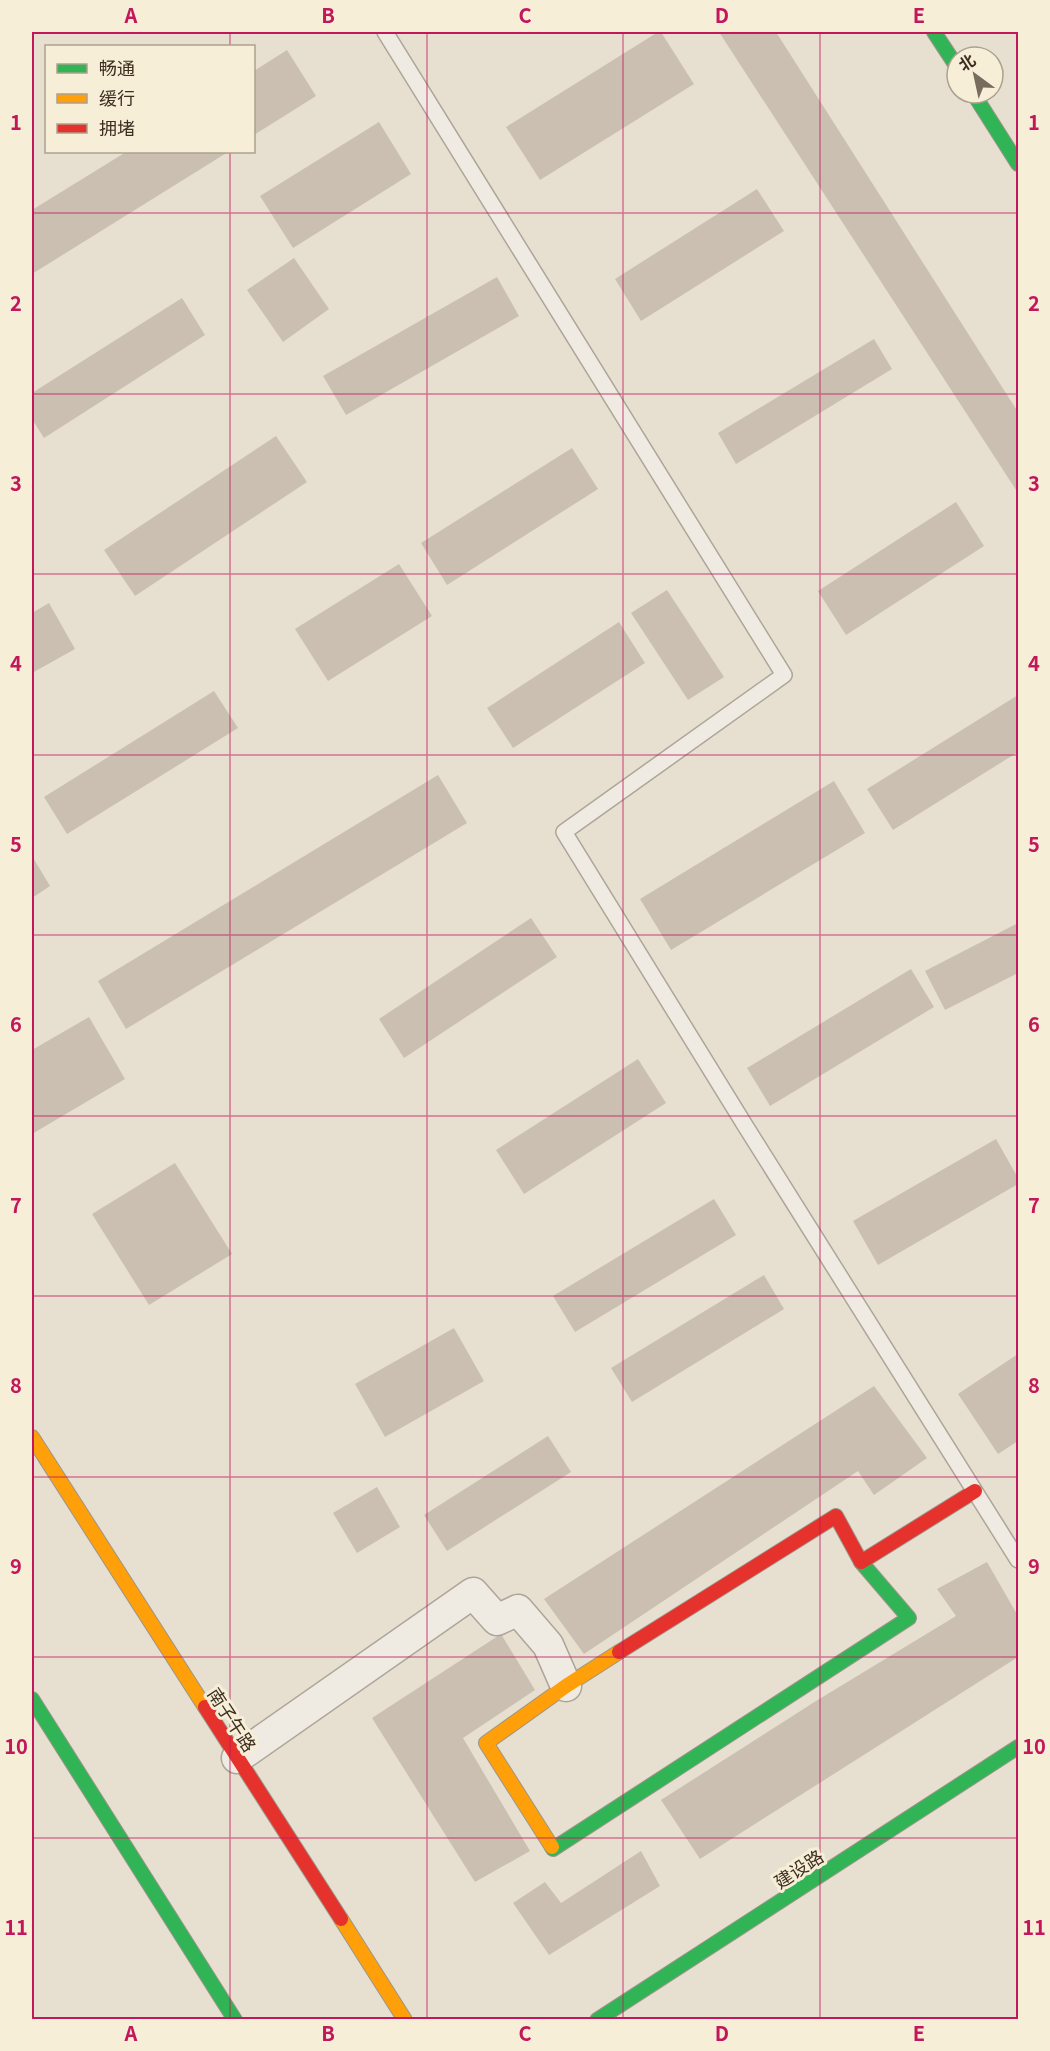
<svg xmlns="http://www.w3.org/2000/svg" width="1050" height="2051" font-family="Georgia,'Noto Sans SC',serif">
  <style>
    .building { fill: #cbbfb2 }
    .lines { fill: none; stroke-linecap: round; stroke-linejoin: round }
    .lane-casing { stroke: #ada599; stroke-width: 18 }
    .street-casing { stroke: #ada599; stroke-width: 33 }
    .fast-casing { stroke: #9c958a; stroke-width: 16 }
    .slow-casing { stroke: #9c958a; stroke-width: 16 }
    .jam-casing { stroke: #9c958a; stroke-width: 16 }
    .lane { stroke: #efebe3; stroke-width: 15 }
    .street { stroke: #efebe3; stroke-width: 30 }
    .fast { stroke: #30b455; stroke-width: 14 }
    .slow { stroke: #ff9f0a; stroke-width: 14 }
    .jam { stroke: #e5322d; stroke-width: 14 }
    .grid { fill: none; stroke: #c2185b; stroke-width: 1.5; stroke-opacity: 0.55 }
    .labels { text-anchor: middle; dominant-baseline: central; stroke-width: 6; stroke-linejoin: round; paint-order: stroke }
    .street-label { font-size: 18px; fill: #3d2e20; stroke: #f7eed8 }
    .neatline { fill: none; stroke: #c2185b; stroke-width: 2 }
    .grid-label { font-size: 20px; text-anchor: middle; font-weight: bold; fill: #c2185b }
  </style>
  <rect width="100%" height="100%" fill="#e7e0d1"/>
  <g class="building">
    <path d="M658,32H661L694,84L540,180L506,127Z"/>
    <path d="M719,32H776L1018,412V493Z"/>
    <path d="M287,50L316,96L254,135V71Z"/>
    <path d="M379,122L411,174L293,248L260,196Z"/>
    <path d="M126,152H228L32,274V210Z"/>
    <path d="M757,189L784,231L641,321L615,279Z"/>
    <path d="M294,258L329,309L283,342L247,290Z"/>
    <path d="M497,277L519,316L346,415L323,376Z"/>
    <path d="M182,298L205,335L44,438L32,419V393Z"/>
    <path d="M874,339L892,369L736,464L718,433Z"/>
    <path d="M276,436L307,482L135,596L104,550Z"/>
    <path d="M572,448L598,489L447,585L421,543Z"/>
    <path d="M956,502L984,546L846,635L818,591Z"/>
    <path d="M399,564L432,616L328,681L295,629Z"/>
    <path d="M667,590L724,677L688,700L631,613Z"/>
    <path d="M49,603L75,649L32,673V613Z"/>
    <path d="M619,622L645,663L513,748L487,708Z"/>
    <path d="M214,691L238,728L67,834L44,797Z"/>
    <path d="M1018,695V752L893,830L867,789Z"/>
    <path d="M438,775L467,823L126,1029L98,981Z"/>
    <path d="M834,781L865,833L671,950L640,899Z"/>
    <path d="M32,856L50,886L32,898Z"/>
    <path d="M531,918L557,957L404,1058L379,1019Z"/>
    <path d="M1018,923V973L945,1010L925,971Z"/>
    <path d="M911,969L934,1007L770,1106L747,1068Z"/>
    <path d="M89,1017L125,1079L32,1134V1050Z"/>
    <path d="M638,1059L666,1103L524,1194L496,1150Z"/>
    <path d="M996,1139L1018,1178V1184L878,1265L853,1221Z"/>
    <path d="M175,1163L232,1254L149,1305L92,1214Z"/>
    <path d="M714,1199L736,1235L575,1332L553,1296Z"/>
    <path d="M764,1275L784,1309L632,1402L611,1368Z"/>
    <path d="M454,1328L484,1381L385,1437L355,1384Z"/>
    <path d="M1018,1354V1441L998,1454L958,1394Z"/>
    <path d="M874,1386L927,1458L874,1495L858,1471L584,1654L544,1599Z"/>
    <path d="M548,1436L571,1472L447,1551L424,1515Z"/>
    <path d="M377,1487L400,1527L357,1553L333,1513Z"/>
    <path d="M987,1562L1018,1616V1657L700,1859L661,1800L816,1701L956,1616L937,1589Z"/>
    <path d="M501,1634L535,1690L463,1738L530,1851L475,1882L372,1718Z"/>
    <path d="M641,1851L660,1886L549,1955L513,1903L545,1882L561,1903Z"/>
  </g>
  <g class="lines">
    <g class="lane-casing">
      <path id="lane" d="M385,32L784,675L564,832L746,1127L1018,1560"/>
    </g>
    <g class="street-casing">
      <path id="street" d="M237,1758L473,1593L497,1620L518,1610L548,1645L566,1686"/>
    </g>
    <g class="fast-casing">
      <g id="fast">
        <path d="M934,32L957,67"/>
        <path d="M973,93L1018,164"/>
        <path d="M32,1699L235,2020"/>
        <path d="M552,1847L553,1849L909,1618L861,1562"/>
        <path d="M597,2020L1018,1747"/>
      </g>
    </g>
    <g class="slow-casing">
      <g id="slow">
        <path d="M32,1437L205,1707"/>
        <path d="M552,1847L486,1743L566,1686L619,1652"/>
        <path d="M341,1919L405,2020"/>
      </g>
    </g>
    <g class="jam-casing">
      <g id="jam">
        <path d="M619,1652L836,1516L861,1562L975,1491"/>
        <path d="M205,1707L341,1919"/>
      </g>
    </g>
    <use href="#lane" class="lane"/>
    <use href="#street" class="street"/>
    <use href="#fast" class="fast"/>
    <use href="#slow" class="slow"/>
    <use href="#jam" class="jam"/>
  </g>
  <path class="grid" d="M230,32V46M427,32V2020M623,32V2020M820,32V2020M230,152V2020M32,213H1018M32,394H1018M32,574H1018M32,755H1018M32,935H1018M32,1116H1018M32,1296H1018M32,1477H1018M32,1657H1018M32,1838H1018"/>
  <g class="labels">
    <g class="street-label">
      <text transform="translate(233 1719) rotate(57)">南子午路</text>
      <text transform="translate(798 1868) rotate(-33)">建设路</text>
    </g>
  </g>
  <rect width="1050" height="2051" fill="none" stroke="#f7eed8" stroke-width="66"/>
  <rect x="45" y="45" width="210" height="108" fill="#f7eed8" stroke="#ada18e" stroke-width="1.5"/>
  <rect x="57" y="64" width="30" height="9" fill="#30b455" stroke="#ada18e" stroke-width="1.5"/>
  <text x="99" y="75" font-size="18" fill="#3d2e20">畅通</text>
  <rect x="57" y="94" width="30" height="9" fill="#ff9f0a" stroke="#ada18e" stroke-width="1.5"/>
  <text x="99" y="105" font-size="18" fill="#3d2e20">缓行</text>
  <rect x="57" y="124" width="30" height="9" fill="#e5322d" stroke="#ada18e" stroke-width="1.5"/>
  <text x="99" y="135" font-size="18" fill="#3d2e20">拥堵</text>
  <g transform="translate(975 75) rotate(327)"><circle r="28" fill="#f7eed8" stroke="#ada18e" stroke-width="1.5"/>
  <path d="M0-4.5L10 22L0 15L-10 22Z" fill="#786c5e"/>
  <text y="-9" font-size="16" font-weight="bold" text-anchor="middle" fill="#3d2e20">北</text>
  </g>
  <rect x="33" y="33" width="984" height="1985" class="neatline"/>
  <g class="grid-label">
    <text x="131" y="23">A</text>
    <text x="328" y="23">B</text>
    <text x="525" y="23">C</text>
    <text x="722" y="23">D</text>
    <text x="919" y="23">E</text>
    <text x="16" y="130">1</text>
    <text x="1034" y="130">1</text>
    <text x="16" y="311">2</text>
    <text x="1034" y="311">2</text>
    <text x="16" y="491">3</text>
    <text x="1034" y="491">3</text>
    <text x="16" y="671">4</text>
    <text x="1034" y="671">4</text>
    <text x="16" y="852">5</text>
    <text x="1034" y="852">5</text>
    <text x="16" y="1032">6</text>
    <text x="1034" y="1032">6</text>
    <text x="16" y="1213">7</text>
    <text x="1034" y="1213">7</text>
    <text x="16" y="1393">8</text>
    <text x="1034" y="1393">8</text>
    <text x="16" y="1574">9</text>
    <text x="1034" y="1574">9</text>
    <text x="16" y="1754">10</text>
    <text x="1034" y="1754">10</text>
    <text x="16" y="1935">11</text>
    <text x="1034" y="1935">11</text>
    <text x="131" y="2041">A</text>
    <text x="328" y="2041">B</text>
    <text x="525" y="2041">C</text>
    <text x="722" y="2041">D</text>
    <text x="919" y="2041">E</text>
  </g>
</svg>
